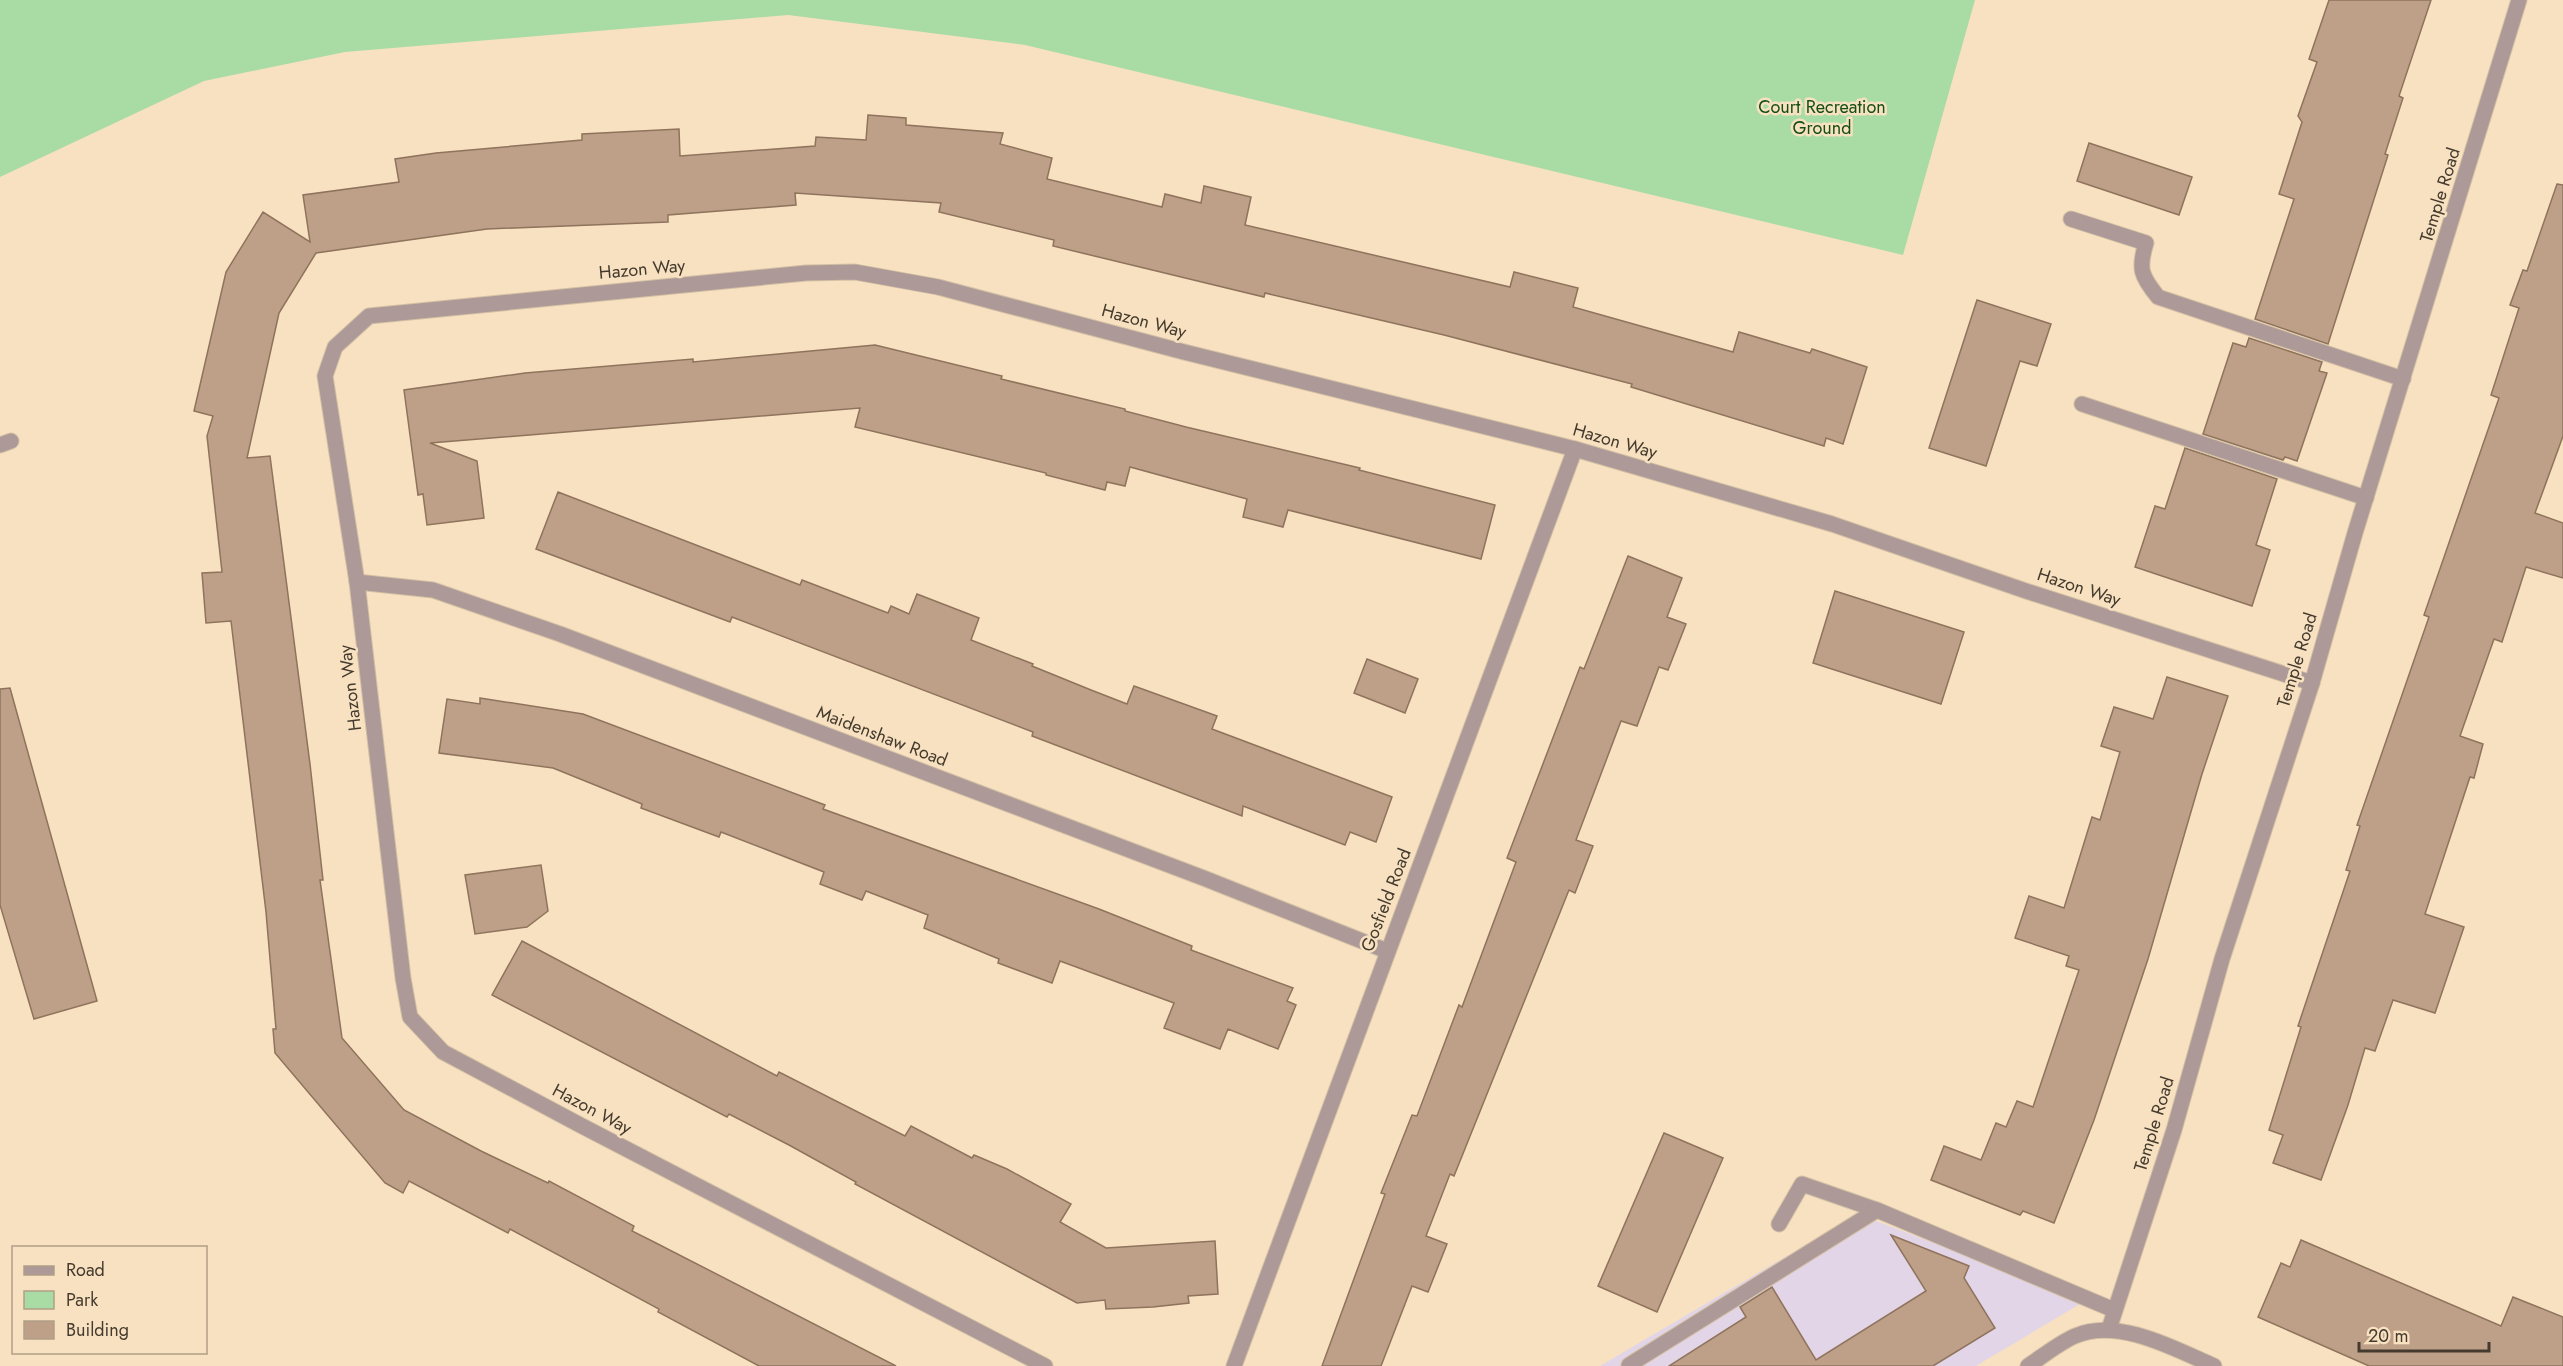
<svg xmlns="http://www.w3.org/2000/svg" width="2563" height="1366" font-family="Jost,sans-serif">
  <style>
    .commercial { fill: #e2d5e8 }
    .green { fill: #a9dca5 }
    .building { fill: #bea088; stroke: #8f735c; stroke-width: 1.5 }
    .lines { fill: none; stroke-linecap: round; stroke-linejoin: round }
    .service-casing { stroke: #d4c0a4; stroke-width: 17 }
    .minor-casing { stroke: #d4c0a4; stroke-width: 17 }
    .tertiary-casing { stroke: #d4c0a4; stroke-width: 17 }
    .service { stroke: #ac9998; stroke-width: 15 }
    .minor { stroke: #ac9998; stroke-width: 15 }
    .tertiary { stroke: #ac9998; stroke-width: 15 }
    .labels { text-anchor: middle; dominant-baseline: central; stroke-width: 5; stroke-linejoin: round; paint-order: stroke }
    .park-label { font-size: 18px; fill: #134f13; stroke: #f8e1c1 }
    .street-label { font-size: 18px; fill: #443b2e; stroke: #f8e1c1 }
  </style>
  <rect width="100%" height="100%" fill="#f8e1c1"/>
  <path class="commercial" d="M1858,1214L2085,1301L1976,1366H1600Z"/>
  <path class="green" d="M0,0H1975L1903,255L1025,45L788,15L345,52L204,81L0,177Z"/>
  <g class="building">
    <path d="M2329,0H2431L2399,96L2403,98L2385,154L2388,155L2328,344L2255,319L2294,199L2279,194L2302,122L2298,116L2317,62L2309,59Z"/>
    <path d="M868,115L906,118V125L1003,133L1000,144L1052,158L1047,179L1162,207L1165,194L1201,203L1204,186L1251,197L1245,225L1510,287L1514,272L1578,288L1573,307L1733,352L1739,332L1810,353L1812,349L1867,367L1843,444L1826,438L1824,446L1631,387L1632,384L1444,335L1265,293L1264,297L1053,246L1054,240L939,212L941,203L795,193L796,205L668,215V222L487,229L316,253L279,313L247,458L270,456L310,764L323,880H320L342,1038L404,1110L481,1151L548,1183L549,1181L634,1226L632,1231L654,1242L896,1366H759L658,1312L659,1309L510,1229L508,1233L409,1181L403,1193L385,1183L275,1053L273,1029H276L266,912L231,621L206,623L202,573L222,572L207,436L213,416L194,411L226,272L263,212L310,242L303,195L399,182L395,159L436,153L582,140V134L679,129L680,156L815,146L816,137L866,140Z"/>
    <path d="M2089,143L2192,177L2179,215L2077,181Z"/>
    <path d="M2557,184L2563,185V436L2535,513L2563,523V578L2526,567L2502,642L2494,639L2460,736L2483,744L2474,778L2470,777L2425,914L2464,927L2435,1013L2393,1000L2375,1051L2365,1048L2348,1105L2321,1180L2273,1163L2283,1135L2269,1130L2301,1027L2298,1026L2350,871L2346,870L2360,826L2357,825L2429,617L2424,615L2499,398L2491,395L2519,308L2510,305L2523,270L2527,271Z"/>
    <path d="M1977,300L2051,324L2037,366L2020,361L1986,466L1929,448Z"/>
    <path d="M2249,338L2322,362L2319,371L2327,373L2297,461L2285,457L2283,460L2203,434L2233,343L2246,347Z"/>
    <path d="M875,345L1002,376L1001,379L1125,409V411L1186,427L1360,468L1359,470L1495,505L1481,559L1288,510L1283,527L1243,517L1247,499L1130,467L1125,486L1107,482L1105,490L1046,475V473L855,427L860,408L430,443L477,461L484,518L427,525L423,494L418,495L404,390L525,373L693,359V362Z"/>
    <path d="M2185,448L2277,479L2256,545L2270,550L2252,606L2135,567L2155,506L2165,509Z"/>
    <path d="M558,492L800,585L802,580L888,613L891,606L909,614L917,594L979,618L971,640L1033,664L1032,666L1091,690L1127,704L1134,686L1217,716L1212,729L1392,797L1376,842L1350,832L1345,845L1243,806L1242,816L1032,736L1033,732L732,617L730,622L536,549Z"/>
    <path d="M1628,556L1682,578L1667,617L1686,624L1668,670L1659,667L1637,726L1621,721L1576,840L1593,846L1575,893L1569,890L1454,1176L1450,1174L1426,1236L1447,1244L1428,1292L1412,1286L1381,1366H1322L1385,1194L1381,1193L1412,1115L1417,1116L1459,1005L1462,1007L1516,862L1507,858L1580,667L1584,669Z"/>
    <path d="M1835,591L1964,632L1941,704L1813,663Z"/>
    <path d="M1367,659L1418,679L1405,713L1354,693Z"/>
    <path d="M2167,677L2228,696L2202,774L2148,959L2094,1120L2054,1223L2023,1211L2020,1215L1931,1180L1944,1146L1981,1160L1996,1123L2006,1127L2017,1101L2033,1107L2079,970L2066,966L2069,956L2015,938L2029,896L2064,908L2092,817L2100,820L2120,752L2101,746L2114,707L2153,719Z"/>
    <path d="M10,688L97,1001L34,1019L0,905V689Z"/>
    <path d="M480,698L583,714L825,805L823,809L1099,909L1192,946L1191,950L1293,988L1287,1001L1296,1005L1278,1049L1228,1029L1220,1049L1164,1028L1174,1003L1060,961L1052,983L998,963L999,959L924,928L928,915L866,891L862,900L820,884L824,872L721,832L719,837L641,808L642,804L553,768L439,753L447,699L480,704Z"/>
    <path d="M541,865L548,911L527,927L475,934L465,875Z"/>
    <path d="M522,941L777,1076L779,1072L905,1136L911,1126L972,1158L974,1155L1007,1169L1071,1204L1060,1222L1106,1248L1215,1241L1218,1294L1188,1296L1189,1303L1153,1307L1106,1309L1105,1300L1077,1303L855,1184L856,1182L789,1145L729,1114L727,1117L492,995Z"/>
    <path d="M1664,1133L1723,1158L1657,1312L1598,1286Z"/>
    <path d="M1891,1235L1969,1266L1964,1278L1995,1328L1933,1366H1669L1746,1317L1740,1307L1772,1287L1816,1360L1926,1291Z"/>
    <path d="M2301,1240L2501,1326L2513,1297L2563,1317V1366H2369L2258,1317L2281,1263L2290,1267Z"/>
  </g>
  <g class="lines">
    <g class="service-casing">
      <g id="service">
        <path d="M2071,219L2146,243C2138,269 2141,276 2158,297L2403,379"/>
        <path d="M2082,404L2366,498"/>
        <path d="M1779,1224L1802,1184L1877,1210"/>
        <path d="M1629,1365L1877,1210L2114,1310"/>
      </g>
    </g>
    <g class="minor-casing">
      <g id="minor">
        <path d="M0,445L11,441"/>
        <path d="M357,582L433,590L560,634L1206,879L1387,951"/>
        <path d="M2109,1329L2174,1130L2222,959L2312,683L2355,533L2519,0"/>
        <path d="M1045,1366L582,1126L443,1052L410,1017L403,978L357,582L325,376L335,347L369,316L806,273L855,272L938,287L1184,352L1575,449L1832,524L2026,591L2312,683"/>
        <path d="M1234,1366L1575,449"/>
      </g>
    </g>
    <g class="tertiary-casing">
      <path id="tertiary" d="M2028,1366C2043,1356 2059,1343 2075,1336C2118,1317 2175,1349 2214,1366"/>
    </g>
    <use href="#service" class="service"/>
    <use href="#minor" class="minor"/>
    <use href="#tertiary" class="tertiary"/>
  </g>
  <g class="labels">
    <g class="park-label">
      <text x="1822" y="107">Court Recreation<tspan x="1822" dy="21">Ground</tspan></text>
    </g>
    <g class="street-label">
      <text transform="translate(2440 195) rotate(-73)">Temple Road</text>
      <text transform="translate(642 269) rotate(-5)">Hazon Way</text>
      <text transform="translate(1144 321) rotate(15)">Hazon Way</text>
      <text transform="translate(1615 441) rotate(16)">Hazon Way</text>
      <text transform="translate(2079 587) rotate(18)">Hazon Way</text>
      <text transform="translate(2297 660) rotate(-73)">Temple Road</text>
      <text transform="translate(350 688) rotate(-97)">Hazon Way</text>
      <text transform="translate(882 736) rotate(21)">Maidenshaw Road</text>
      <text transform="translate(1386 900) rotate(-69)">Gosfield Road</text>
      <text transform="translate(592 1109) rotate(28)">Hazon Way</text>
      <text transform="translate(2154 1124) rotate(-73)">Temple Road</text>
    </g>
  </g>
  <rect x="12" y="1246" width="195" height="108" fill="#f8e1c1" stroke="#b09f86" stroke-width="1.5"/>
  <rect x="24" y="1266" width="30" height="9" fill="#ac9998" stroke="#b09f86" stroke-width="1.5"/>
  <text x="66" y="1276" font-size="18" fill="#443b2e">Road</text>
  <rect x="24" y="1291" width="30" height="18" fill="#a9dca5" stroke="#b09f86" stroke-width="1.5"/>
  <text x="66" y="1306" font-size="18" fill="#443b2e">Park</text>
  <rect x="24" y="1321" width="30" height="18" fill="#bea088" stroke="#b09f86" stroke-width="1.5"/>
  <text x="66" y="1336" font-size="18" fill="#443b2e">Building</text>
  <path d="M2359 1342v9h130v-9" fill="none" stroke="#443b2e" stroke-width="3"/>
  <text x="2368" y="1342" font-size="18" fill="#443b2e" stroke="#f8e1c1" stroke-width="4.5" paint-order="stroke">20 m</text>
</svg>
